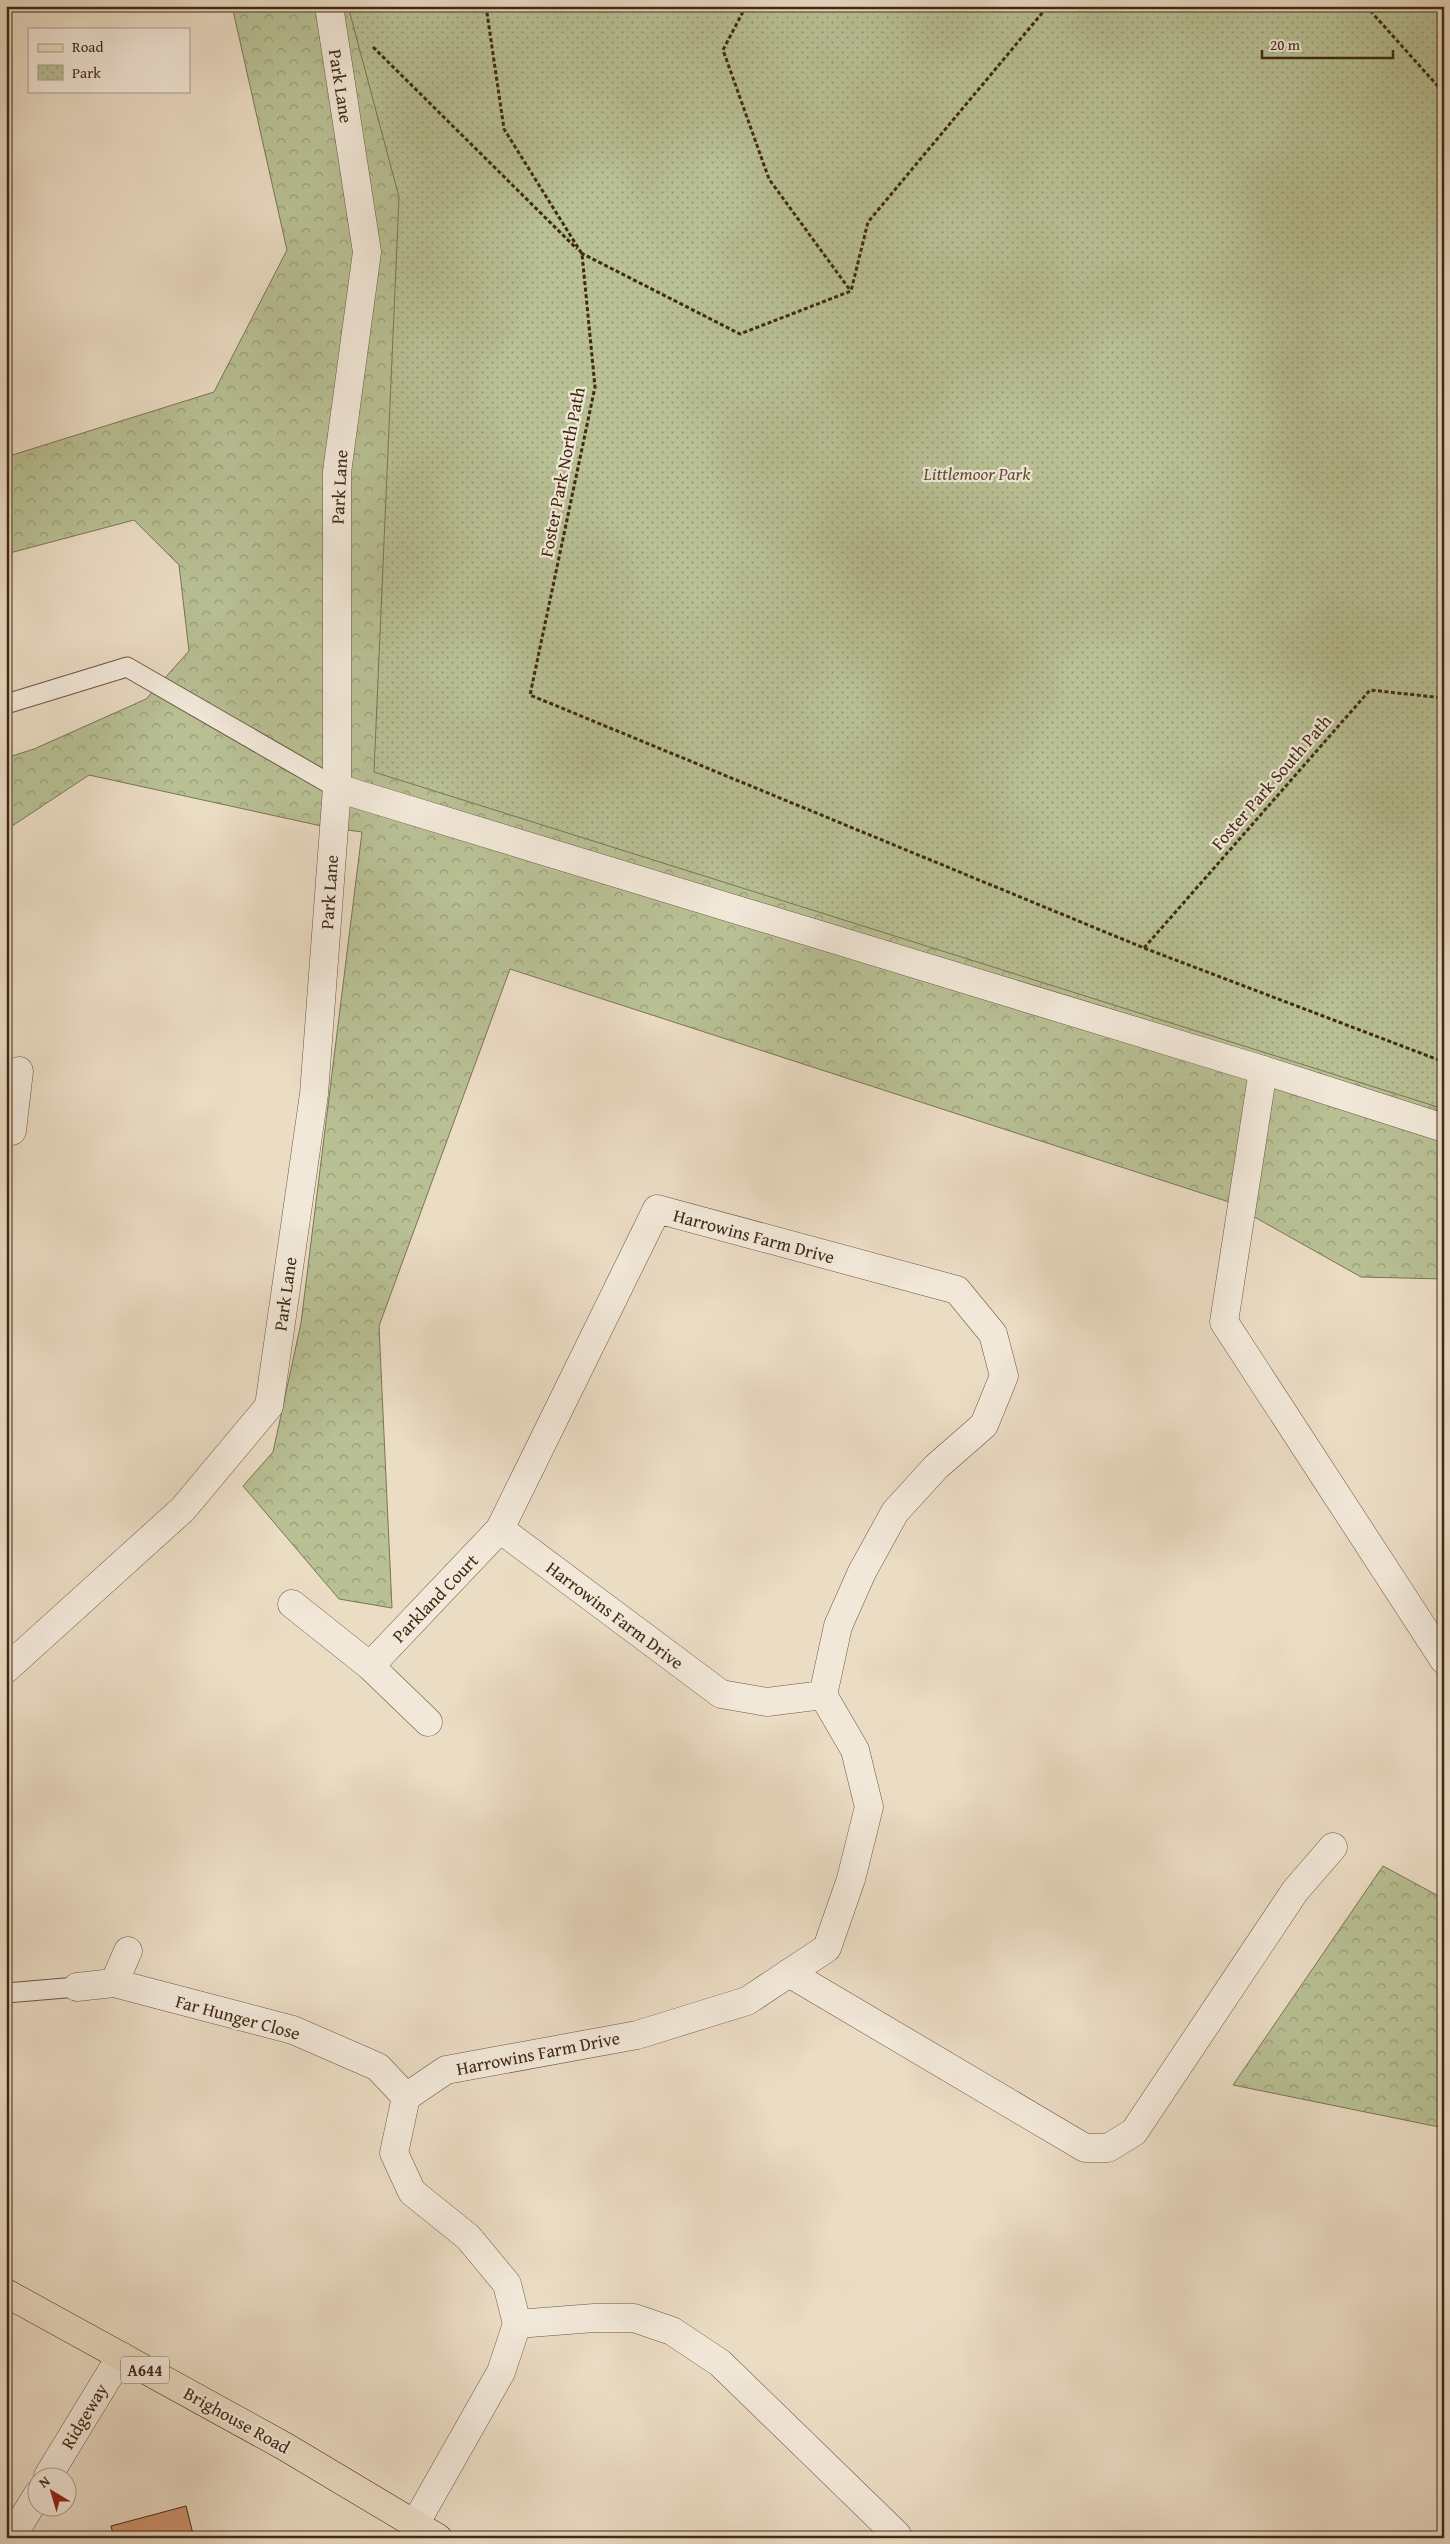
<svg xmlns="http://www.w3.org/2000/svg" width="1450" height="2544" font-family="'Gentium Book Plus',serif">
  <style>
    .forest { fill: url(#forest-crowns); stroke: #7c7454 }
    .park { fill: url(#park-dots); stroke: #7c7454 }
    .building { fill: #ce936f; stroke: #412914 }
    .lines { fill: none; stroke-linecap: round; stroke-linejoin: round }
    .lane-casing { stroke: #6c5640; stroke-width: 21 }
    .street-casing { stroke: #6c5640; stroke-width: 29 }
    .primary-casing { stroke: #412914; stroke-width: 29 }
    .path { stroke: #412914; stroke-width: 3; stroke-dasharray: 4 2.5; stroke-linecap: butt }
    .lane { stroke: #f2e8d9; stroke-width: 19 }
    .street { stroke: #f2e8d9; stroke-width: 28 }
    .primary { stroke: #ebdcc4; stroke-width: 28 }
    .labels { text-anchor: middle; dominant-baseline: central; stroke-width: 4.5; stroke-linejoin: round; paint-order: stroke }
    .shield { fill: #f2e8d9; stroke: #76624f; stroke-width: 1 }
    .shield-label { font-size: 16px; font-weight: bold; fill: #412914 }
    .street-label { font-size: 18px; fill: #412914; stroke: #f2e8d9 }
    .park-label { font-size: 18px; font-style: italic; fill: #5f4f34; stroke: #f2e8d9 }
  </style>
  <defs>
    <pattern id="forest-crowns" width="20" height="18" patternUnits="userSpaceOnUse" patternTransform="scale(1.25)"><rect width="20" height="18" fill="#b8c094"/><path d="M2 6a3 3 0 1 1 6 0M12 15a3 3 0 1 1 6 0" fill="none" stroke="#979c78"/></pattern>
    <pattern id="park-dots" width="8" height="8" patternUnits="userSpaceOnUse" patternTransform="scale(1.25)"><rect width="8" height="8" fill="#b8c094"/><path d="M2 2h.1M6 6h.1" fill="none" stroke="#979c78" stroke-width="1.8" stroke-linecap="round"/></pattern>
  </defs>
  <rect width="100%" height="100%" fill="#ebdcc4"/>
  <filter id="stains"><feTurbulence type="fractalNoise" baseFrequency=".004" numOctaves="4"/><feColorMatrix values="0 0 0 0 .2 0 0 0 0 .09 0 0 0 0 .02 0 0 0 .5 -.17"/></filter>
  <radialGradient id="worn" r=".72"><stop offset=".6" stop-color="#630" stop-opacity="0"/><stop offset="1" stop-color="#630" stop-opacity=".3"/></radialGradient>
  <g class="forest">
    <path d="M232,6H1176L1444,897V1279L1361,1277L1226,1201L510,969L379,1326L392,1608L339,1599L243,1486L273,1452L301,1323L362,832L326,827L89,775L6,830V758L34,749L146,699L189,651L179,565L134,520L6,554V457L214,392L287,250Z"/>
    <path d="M1383,1866L1444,1899V2128L1233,2085Z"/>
  </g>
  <path class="park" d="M348,6H1444V1109L374,772L399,197Z"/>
  <path class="building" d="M186,2506L194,2538H114L111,2526Z"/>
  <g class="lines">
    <g class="lane-casing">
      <g id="lane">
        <path d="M6,704L127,667L337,788"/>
        <path d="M6,1993L77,1987"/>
      </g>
    </g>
    <g class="street-casing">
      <g id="street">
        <path d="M337,788L1263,1070L1444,1128"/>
        <path d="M1263,1070L1224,1322L1444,1660"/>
        <path d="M6,1132L12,1131L19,1071"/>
        <path d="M292,1604L370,1666L500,1529"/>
        <path d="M370,1666L428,1722"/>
        <path d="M6,1669L183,1509L269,1406L314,1094L337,788V472L367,252L329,6"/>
        <path d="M789,1973L1085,2148H1108L1134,2132L1295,1891L1333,1847"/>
        <path d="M114,1983L128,1951"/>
        <path d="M77,1987L114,1983L293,2030L378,2067L406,2097"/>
        <path d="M517,2324L594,2318H634L672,2331L720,2363L897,2535"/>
        <path d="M48,2476L121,2356"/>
        <path d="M415,2524L501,2372L517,2324L507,2284L468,2237L412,2192L394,2153L406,2097L446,2070L637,2035L747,2001L827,1948L851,1879L869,1807L855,1750L823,1695L767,1702L721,1694L500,1529L657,1209L957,1290L993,1334L1004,1376L984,1425L936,1467L895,1512L862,1572L838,1626L823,1695"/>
        <path d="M11,2538L38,2494"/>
      </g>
    </g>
    <g class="primary-casing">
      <path id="primary" d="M6,2293L284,2446L438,2538"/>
    </g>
    <g class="path">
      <path d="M486,6L504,129L582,254L595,387L530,695L1144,948L1444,1062"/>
      <path d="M746,6L723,50L769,179L850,290"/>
      <path d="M1366,6L1444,93"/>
      <path d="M373,47L577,249"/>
      <path d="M581,253L740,334L851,291L868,222L1048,6"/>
      <path d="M1144,948L1370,690L1444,698"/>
    </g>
    <use href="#lane" class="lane"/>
    <use href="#street" class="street"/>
    <use href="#primary" class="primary"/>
  </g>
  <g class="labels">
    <rect class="shield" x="121" y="2356.5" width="48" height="27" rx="4"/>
    <g class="shield-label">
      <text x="145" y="2370">A644</text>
    </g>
    <g class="street-label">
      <text transform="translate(341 86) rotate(81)">Park Lane</text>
      <text transform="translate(562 472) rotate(-79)">Foster Park North Path</text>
      <text transform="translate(339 487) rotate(-87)">Park Lane</text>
      <text transform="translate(1271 782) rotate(-49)">Foster Park South Path</text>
      <text transform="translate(329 892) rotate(-86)">Park Lane</text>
      <text transform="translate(754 1236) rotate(15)">Harrowins Farm Drive</text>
      <text transform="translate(285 1294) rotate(-82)">Park Lane</text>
      <text transform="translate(435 1598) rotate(-46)">Parkland Court</text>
      <text transform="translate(615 1615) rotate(37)">Harrowins Farm Drive</text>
      <text transform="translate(238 2017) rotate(15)">Far Hunger Close</text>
      <text transform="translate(538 2053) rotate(-11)">Harrowins Farm Drive</text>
      <text transform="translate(84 2416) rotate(-59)">Ridgeway</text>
      <text transform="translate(237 2420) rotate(29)">Brighouse Road</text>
    </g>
    <g class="park-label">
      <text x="977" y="473">Littlemoor Park</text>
    </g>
  </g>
  <rect width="1450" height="2544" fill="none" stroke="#ebdcc4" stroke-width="25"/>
  <rect x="8" y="8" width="1435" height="2529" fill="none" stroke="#412914" stroke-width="2.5"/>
  <rect x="12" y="12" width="1425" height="2519" fill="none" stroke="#412914"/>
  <rect x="28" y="28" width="162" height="65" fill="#f2e8d9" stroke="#ab9c8a"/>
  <rect x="38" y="44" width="25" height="8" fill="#ebdcc4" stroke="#ab9c8a"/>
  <text x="72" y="52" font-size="15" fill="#412914">Road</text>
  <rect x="38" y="65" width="25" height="15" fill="url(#park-dots)" stroke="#ab9c8a"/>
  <text x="72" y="78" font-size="15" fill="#412914">Park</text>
  <g transform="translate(52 2492) rotate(322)"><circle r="24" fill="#f2e8d9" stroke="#ab9c8a"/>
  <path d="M0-4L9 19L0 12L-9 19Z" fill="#8f2418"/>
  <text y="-8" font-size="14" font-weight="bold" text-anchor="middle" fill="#412914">N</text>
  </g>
  <path d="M1262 50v8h131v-8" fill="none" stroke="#412914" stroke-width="2.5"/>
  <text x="1270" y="50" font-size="15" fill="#412914" stroke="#f2e8d9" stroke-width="4" paint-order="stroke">20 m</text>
  <rect width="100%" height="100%" filter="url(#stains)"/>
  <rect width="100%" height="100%" fill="url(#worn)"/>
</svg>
